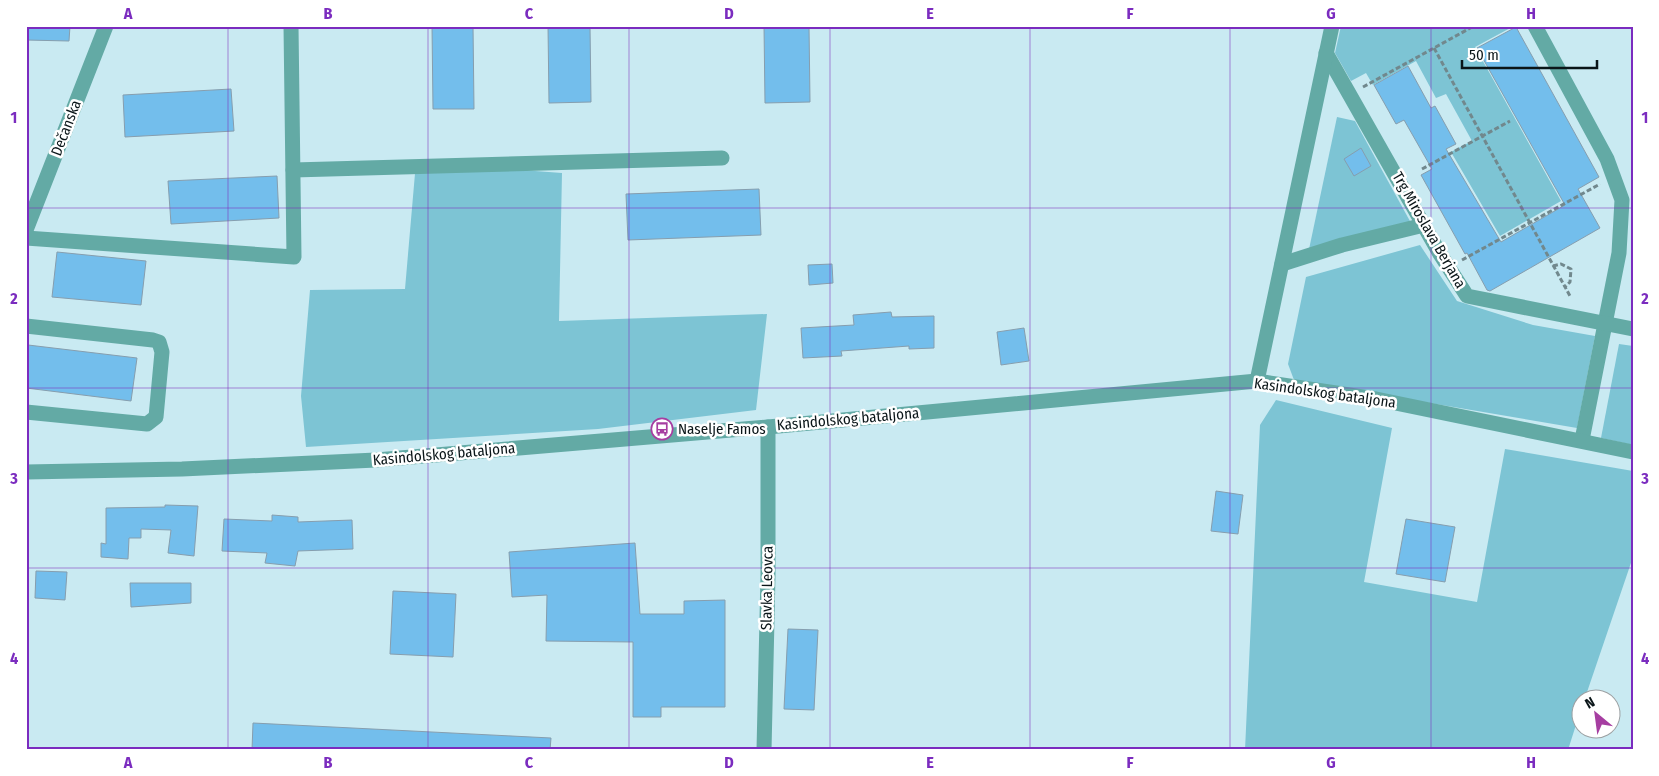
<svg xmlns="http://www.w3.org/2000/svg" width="1659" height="776" font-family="'Fira Sans Condensed',sans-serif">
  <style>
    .green { fill: #7dc4d4 }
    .building { fill: #73beec; stroke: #869eae }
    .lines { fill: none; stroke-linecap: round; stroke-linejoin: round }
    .path { stroke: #71888d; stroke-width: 3; stroke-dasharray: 5 2.5; stroke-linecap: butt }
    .minor { stroke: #63aaa5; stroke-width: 15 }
    .grid { fill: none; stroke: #7b2cbf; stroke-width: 1; stroke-opacity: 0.55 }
    .labels { text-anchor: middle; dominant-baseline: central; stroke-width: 5; stroke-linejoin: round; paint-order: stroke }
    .street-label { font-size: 15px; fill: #0a1518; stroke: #fff }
    .poi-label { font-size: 15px; fill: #0a1518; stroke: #fff; text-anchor: start }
    .neatline { fill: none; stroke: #7b2cbf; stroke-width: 2 }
    .grid-label { font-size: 16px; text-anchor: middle; font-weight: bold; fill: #7b2cbf }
  </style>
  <rect width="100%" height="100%" fill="#c9eaf2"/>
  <g class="green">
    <path d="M1341,26H1514L1475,47L1561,201L1500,236L1451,152L1472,141L1446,94L1436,98L1416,61L1373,85L1366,73L1351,81L1335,53Z"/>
    <path d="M1337,117L1355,121L1411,223L1308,254Z"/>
    <path d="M416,162L562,173L559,321L767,314L756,410L598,429L306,447L301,396L310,290L405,289Z"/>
    <path d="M1420,245L1457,301L1533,325L1595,336L1577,428L1294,380L1288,364L1306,277Z"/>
    <path d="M1619,344L1633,346V445L1601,438Z"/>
    <path d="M1276,400L1392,428L1364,582L1477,602L1505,449L1633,471V557L1585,698H1582L1581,709L1568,750H1245L1260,425Z"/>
  </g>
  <g class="building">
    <path d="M26,26H70L69,41L26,40Z"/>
    <path d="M432,26H473L474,109H433Z"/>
    <path d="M548,26H590L591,102L549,103Z"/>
    <path d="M764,26H809L810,102L765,103Z"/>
    <path d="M1516,27L1599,177L1578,189L1600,228L1490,291L1487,290L1467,253L1465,254L1421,175L1432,169L1404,120L1396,124L1374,85L1408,66L1431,108L1435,106L1456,144L1446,149L1501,242L1565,205L1477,48Z"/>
    <path d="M231,89L234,131L125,137L123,95Z"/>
    <path d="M1361,148L1371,166L1354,176L1344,159Z"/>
    <path d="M277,176L279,218L171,224L168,181Z"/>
    <path d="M759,189L761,235L628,240L626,194Z"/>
    <path d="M57,252L146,261L141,305L52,297Z"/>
    <path d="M832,264L833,283L809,285L808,265Z"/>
    <path d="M891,312L892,317L934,316V348L909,349V346L841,351L842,356L803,358L801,328L854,325L853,315Z"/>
    <path d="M1024,328L1029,361L1001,365L997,332Z"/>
    <path d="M28,345L137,358L131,401L26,388Z"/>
    <path d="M1216,491L1243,495L1238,534L1211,531Z"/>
    <path d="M165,505L198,506L194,556L168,553L171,530L141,529V538H129L128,559L101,557V543L106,544V508L165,507Z"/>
    <path d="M272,515L298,517V522L352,520L353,549L298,551L295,566L265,563L267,553L222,551L224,519L272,521Z"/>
    <path d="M1406,519L1455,527L1445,582L1396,574Z"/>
    <path d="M635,543L640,614H684V601L725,600V707H661V717H633V642L546,641L547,595L512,597L509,552Z"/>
    <path d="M36,571L67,572L65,600L35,598Z"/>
    <path d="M130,583H191V603L131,607Z"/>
    <path d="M393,591L456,594L453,657L390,654Z"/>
    <path d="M788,629L818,630L814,710L784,709Z"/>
    <path d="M253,723L551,738L550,750H252Z"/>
  </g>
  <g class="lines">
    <g class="path">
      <path d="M1434,48L1570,296"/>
      <path d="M1363,87L1474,26"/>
      <path d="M1422,169L1510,121"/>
      <path d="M1462,260L1600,184"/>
      <path d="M1553,266L1561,264L1571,269L1570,282L1565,287"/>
    </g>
    <g class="minor">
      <path d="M1535,26L1607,159L1622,200L1619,253L1582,440"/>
      <path d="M1326,53L1440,254L1467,296L1633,329"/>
      <path d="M293,170L722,158"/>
      <path d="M26,230L106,26"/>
      <path d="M26,238L294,257L291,26"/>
      <path d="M1282,264L1342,245L1424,225"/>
      <path d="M26,326L153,340L159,342L162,352L156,417L147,424L26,412"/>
      <path d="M1257,381L1332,26"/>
      <path d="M26,472L182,469L376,460L768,427L1257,381L1376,399L1633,452"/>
      <path d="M764,750L768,575V427"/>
    </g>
  </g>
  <path class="grid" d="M228,26V750M428,26V750M629,26V750M830,26V750M1030,26V750M1230,26V750M1431,26V750M26,208H1633M26,388H1633M26,568H1633"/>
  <defs>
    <g id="bus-ring" transform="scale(1.125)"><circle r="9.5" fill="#fff" stroke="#a63ea1" stroke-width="1.5"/><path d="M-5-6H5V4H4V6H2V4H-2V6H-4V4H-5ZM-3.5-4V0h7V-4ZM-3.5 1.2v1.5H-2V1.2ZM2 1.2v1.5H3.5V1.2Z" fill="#a63ea1"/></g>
  </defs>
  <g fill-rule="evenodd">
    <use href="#bus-ring" x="662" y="429"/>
  </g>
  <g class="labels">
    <g class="street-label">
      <text transform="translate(66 128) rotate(-69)">Dečanska</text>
      <text transform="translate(1429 230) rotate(60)">Trg Miroslava Berjana</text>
      <text transform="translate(1325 393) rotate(8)">Kasindolskog bataljona</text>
      <text transform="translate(848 419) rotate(-5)">Kasindolskog bataljona</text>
      <text transform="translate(444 454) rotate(-5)">Kasindolskog bataljona</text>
      <text transform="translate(767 588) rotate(-89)">Slavka Leovca</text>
    </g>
    <g class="poi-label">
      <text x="678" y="429">Naselje Famos</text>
    </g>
  </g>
  <rect width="1659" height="776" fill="none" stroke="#ffffff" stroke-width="55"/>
  <g transform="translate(1596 714) rotate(331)"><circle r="24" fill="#ffffff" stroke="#9da1a3"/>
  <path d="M0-4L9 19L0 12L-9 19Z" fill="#a63ea1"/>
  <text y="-8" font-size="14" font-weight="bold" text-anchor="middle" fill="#0a1518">N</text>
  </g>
  <path d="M1462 60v8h135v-8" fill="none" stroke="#0a1518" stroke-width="2.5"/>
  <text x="1469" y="60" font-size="15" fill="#0a1518" stroke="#ffffff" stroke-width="4" paint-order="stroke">50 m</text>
  <rect x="28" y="28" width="1604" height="720" class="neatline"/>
  <g class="grid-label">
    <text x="128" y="19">A</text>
    <text x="328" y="19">B</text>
    <text x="529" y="19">C</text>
    <text x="729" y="19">D</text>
    <text x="930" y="19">E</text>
    <text x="1130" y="19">F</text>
    <text x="1331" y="19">G</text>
    <text x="1531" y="19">H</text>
    <text x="14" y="123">1</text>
    <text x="1645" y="123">1</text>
    <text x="14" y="304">2</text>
    <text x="1645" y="304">2</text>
    <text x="14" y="484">3</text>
    <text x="1645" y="484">3</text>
    <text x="14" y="664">4</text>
    <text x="1645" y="664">4</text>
    <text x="128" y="768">A</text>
    <text x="328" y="768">B</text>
    <text x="529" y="768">C</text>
    <text x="729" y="768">D</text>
    <text x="930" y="768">E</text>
    <text x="1130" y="768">F</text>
    <text x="1331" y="768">G</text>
    <text x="1531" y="768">H</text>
  </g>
</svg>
